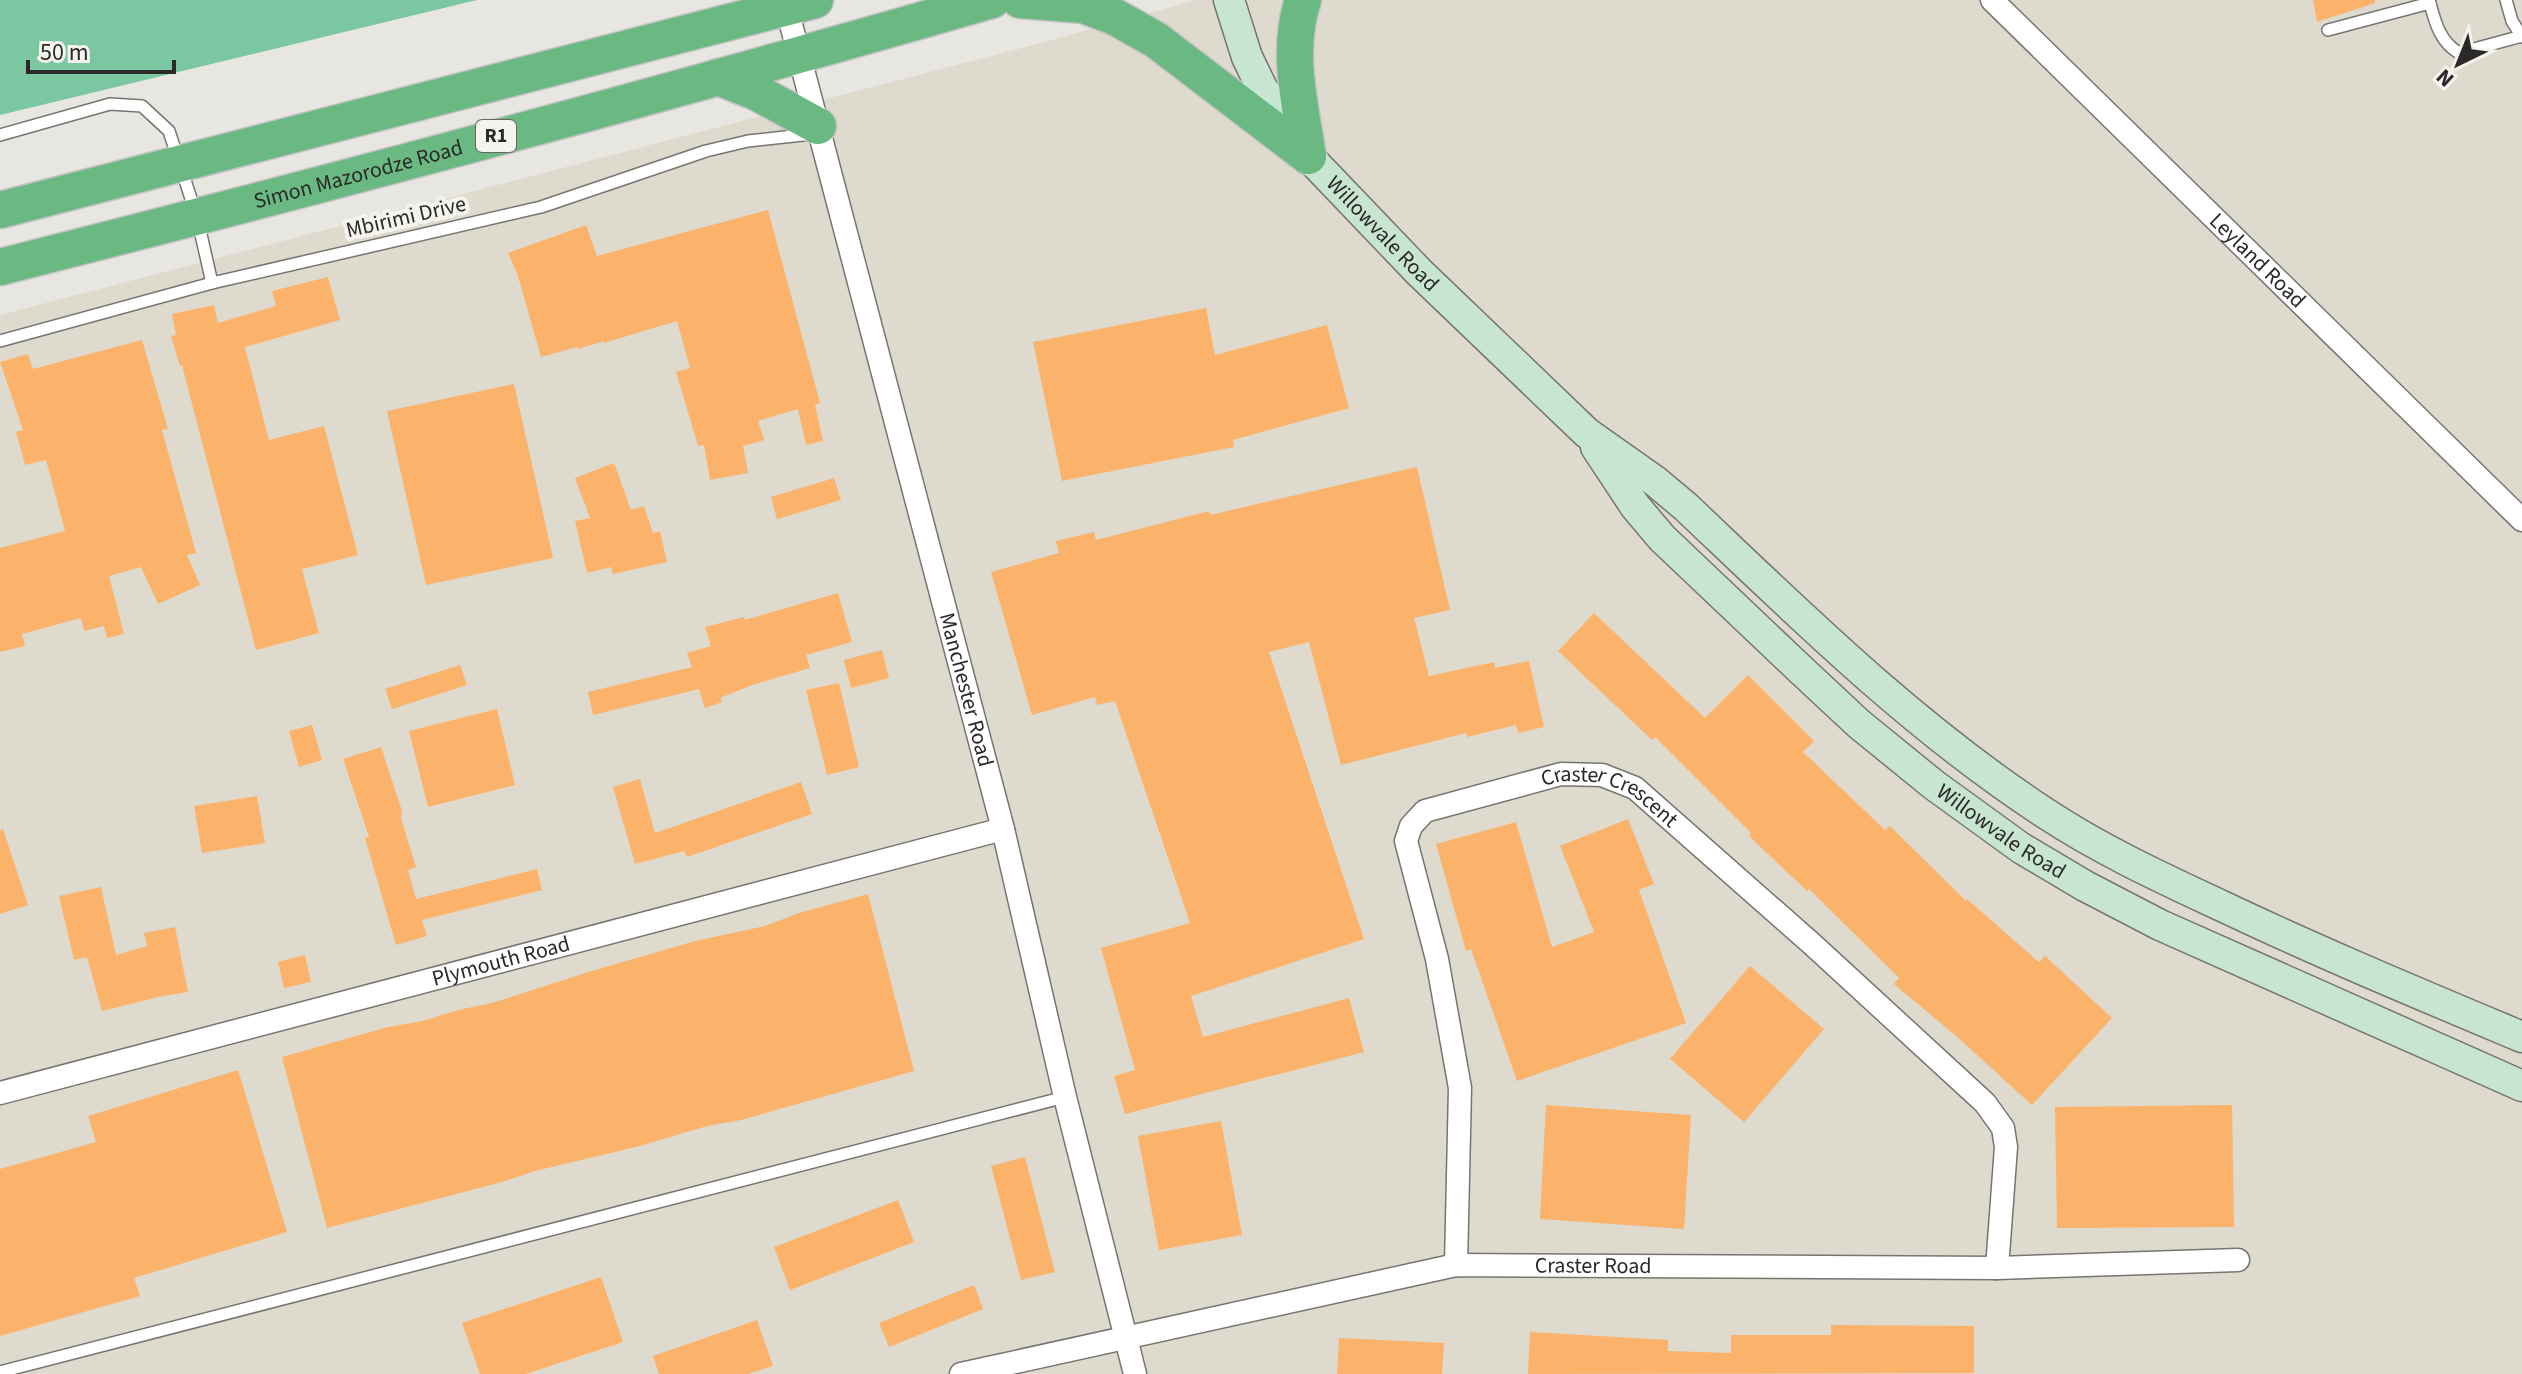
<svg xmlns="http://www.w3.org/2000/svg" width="2522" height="1374" font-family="'Source Sans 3',sans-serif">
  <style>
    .built { fill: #dedacd }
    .green { fill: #7ac7a2 }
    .building { fill: #fbb36b }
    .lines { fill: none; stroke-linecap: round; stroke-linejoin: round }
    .service-casing { stroke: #767570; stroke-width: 14 }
    .minor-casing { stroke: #767570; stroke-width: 25 }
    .secondary-casing { stroke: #767570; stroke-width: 33 }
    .trunk-casing { stroke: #c3c3c3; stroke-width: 39 }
    .service { stroke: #fff; stroke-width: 11 }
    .minor { stroke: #fff; stroke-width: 22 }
    .secondary { stroke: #c7e5d0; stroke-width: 30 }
    .trunk { stroke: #6ab882; stroke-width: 36 }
    .labels { text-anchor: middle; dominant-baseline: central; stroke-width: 8; stroke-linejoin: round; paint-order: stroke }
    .shield { fill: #f5f4ee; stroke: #676663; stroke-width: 2 }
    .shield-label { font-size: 20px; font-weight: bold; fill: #2a2927 }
    .street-label { font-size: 22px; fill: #2a2927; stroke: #f5f4ee }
  </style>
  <rect width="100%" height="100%" fill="#e8e6e0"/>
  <path class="built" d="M1196,0H2522V1374H0V315L1037,44Z"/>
  <path class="green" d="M0,0H477L0,115Z"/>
  <g class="building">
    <path d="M2313,0H2375V3L2317,22Z"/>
    <path d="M768,210L820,403L815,405L823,441L806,445L798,409L758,421L764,440L743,446L748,473L710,480L704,445L698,446L676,372L690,368L677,321L604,343V341L578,349L577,347L541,357L518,276L508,253L586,225L597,256Z"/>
    <path d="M328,277L340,320L245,347L269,440L324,426L358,555L302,569L319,633L256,650L182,365L180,366L171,336L176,335L172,314L214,305L218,323L276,306L272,291Z"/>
    <path d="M1206,308L1215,355L1327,325L1349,408L1233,440L1234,447L1062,481L1033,342Z"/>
    <path d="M142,340L168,429L162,430L196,553L187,555L200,585L158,604L141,567L109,576L124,634L107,638L104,626L84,631L81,618L22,634L25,646L0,652V548L65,531L46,460L25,465L16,432L23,430L0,362L28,354L33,369Z"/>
    <path d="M514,384L553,558L426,585L387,411Z"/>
    <path d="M614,463L631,510L644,506L653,533L660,531L667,562L613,574L611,567L587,573L575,521L590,518L575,478Z"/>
    <path d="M1417,467L1450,610L1414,618L1429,676L1494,662L1495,668L1529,661L1544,727L1518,733L1516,725L1467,737L1466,733L1341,765L1309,642L1269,652L1364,939L1191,996L1203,1037L1349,998L1364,1052L1125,1114L1114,1076L1135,1070L1101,948L1190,923L1115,701L1097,705L1095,697L1032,715L991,572L1059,553L1056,541L1094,532L1096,540L1209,511L1210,515Z"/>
    <path d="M834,478L841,500L777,519L771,497Z"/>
    <path d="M838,593L852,642L806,655L810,668L752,685L720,698L722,702L705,708L699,689L593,715L588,692L692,667L687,653L711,646L705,627L744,617L745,620Z"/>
    <path d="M1594,613L1705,718L1748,675L1814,741L1803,752L1885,830L1890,826L1966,901L1967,899L2039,962L2045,956L2112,1018L2032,1105L1955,1035L1894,984L1899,978L1809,889L1807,891L1749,836L1751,833L1655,737L1652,740L1558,651Z"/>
    <path d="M882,650L889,678L851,688L844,660Z"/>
    <path d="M460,665L467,685L392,709L385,689Z"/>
    <path d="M839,683L859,767L827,775L806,690Z"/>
    <path d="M497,709L515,785L428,807L409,731Z"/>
    <path d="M312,725L322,760L299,767L289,731Z"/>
    <path d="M381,747L402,811L401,818L416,867L408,870L416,899L537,869L542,890L422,920L427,936L396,945L365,838L369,837L343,759Z"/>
    <path d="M640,779L655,833L801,782L812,814L687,857L684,851L635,864L613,787Z"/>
    <path d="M257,796L265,843L202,853L194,806Z"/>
    <path d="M1628,819L1654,884L1639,890L1686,1023L1517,1081L1471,949L1466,951L1436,844L1516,822L1552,947L1594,932L1560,846Z"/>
    <path d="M3,829L28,905L0,914V830Z"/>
    <path d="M101,887L116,955L147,946L144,933L175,927L188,992L158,997L102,1011L87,957L74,960L59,896Z"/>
    <path d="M868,894L914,1071L741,1120L707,1126L640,1146L535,1171L502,1182L327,1228L282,1057L388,1027L423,1021L458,1010L492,1003L595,970L695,941L765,926L799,913Z"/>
    <path d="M305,955L311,982L284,988L278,962Z"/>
    <path d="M1750,966L1824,1029L1744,1122L1670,1059Z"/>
    <path d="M238,1070L287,1232L134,1278L140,1296L0,1336V1169L96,1142L88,1116Z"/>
    <path d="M1546,1105L1691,1115L1684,1229L1540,1219Z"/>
    <path d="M2232,1105L2234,1227L2057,1228L2055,1107Z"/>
    <path d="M1221,1121L1242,1235L1159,1250L1138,1136Z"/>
    <path d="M1025,1157L1055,1272L1021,1280L991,1166Z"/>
    <path d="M898,1200L914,1242L790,1290L774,1247Z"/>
    <path d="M601,1277L623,1342L526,1374H480L462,1323Z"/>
    <path d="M974,1285L983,1309L889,1347L879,1323Z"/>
    <path d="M757,1320L773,1366L748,1374H659L653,1356Z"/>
    <path d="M1831,1325L1974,1326V1373L1528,1374L1530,1332L1668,1340V1351L1731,1353V1335H1831Z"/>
    <path d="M1339,1338L1444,1343L1442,1374H1337Z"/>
  </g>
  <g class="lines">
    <g class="service-casing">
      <g id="service">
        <path d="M2429,0C2435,21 2439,41 2459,53L2522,36"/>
        <path d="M2506,0L2512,21L2522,37"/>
        <path d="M2328,30L2430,3"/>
        <path d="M0,135L110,104L142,106L169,131L197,217L212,283"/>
        <path d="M0,341L212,283L541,207L706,151L748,141L812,134"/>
        <path d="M0,1372L1065,1097"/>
      </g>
    </g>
    <g class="minor-casing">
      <g id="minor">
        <path id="s1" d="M1992,0L2522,520"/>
        <path id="s2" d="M787,9L1003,829L1065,1097L1135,1374"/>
        <path id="s3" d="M0,1093L1003,829"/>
        <path id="s4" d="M1456,1265L1460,1088L1437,959L1406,841L1411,826L1425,811L1561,774L1602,775L1635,788L1812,944L1985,1103L2003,1128L2006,1147L1997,1268"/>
        <path id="s5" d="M961,1374L1456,1265L1997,1268L2238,1260"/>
      </g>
    </g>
    <g class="secondary-casing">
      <g id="secondary">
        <path id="s6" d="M1229,0L1247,57L1262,88L1308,156L1419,272L1587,433L1655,481L1686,507C1801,616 1912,726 2045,813C2101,850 2162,878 2222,906C2321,953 2422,995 2522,1037"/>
        <path id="s7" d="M1596,447L1635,506L1662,538L1799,668L1859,724L1934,785L2021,848L2085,886L2160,925L2522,1086"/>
      </g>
    </g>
    <g class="trunk-casing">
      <g id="trunk">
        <path d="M1020,0L1083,5L1115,17L1156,40L1308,156"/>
        <path d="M1303,0C1286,51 1300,104 1308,156"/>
        <path d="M718,77L756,92L818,126"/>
        <path d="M0,210L815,0"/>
        <path id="s8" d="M0,267C332,183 663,95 992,0"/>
      </g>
    </g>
    <use href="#service" class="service"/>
    <use href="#minor" class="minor"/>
    <use href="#secondary" class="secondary"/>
    <use href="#trunk" class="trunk"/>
  </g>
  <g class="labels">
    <rect class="shield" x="476" y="120" width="40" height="32" rx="6"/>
    <g class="shield-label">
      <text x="496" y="136">R1</text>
    </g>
    <g class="street-label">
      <text stroke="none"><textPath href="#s8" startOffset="370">Simon Mazorodze Road</textPath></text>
      <text transform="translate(406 217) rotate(-13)">Mbirimi Drive</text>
      <text stroke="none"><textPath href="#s6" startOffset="284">Willowvale Road</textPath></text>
      <text stroke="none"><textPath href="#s1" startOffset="372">Leyland Road</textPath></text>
      <text stroke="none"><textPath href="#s2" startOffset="704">Manchester Road</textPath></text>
      <text stroke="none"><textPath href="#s4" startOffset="662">Craster Crescent</textPath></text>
      <text stroke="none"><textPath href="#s7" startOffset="562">Willowvale Road</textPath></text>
      <text stroke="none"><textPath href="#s3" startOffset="518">Plymouth Road</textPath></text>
      <text stroke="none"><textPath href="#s5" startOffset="644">Craster Road</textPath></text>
    </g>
  </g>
  <g transform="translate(2458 64) rotate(223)" stroke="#f5f4ee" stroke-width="6" paint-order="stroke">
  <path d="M0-6L14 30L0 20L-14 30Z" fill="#2a2927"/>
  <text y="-12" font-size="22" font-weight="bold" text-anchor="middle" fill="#2a2927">N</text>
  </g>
  <path d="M28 60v12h146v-12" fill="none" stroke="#2a2927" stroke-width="4"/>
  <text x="40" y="60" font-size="24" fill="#2a2927" stroke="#f5f4ee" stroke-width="6" paint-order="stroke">50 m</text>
</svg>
